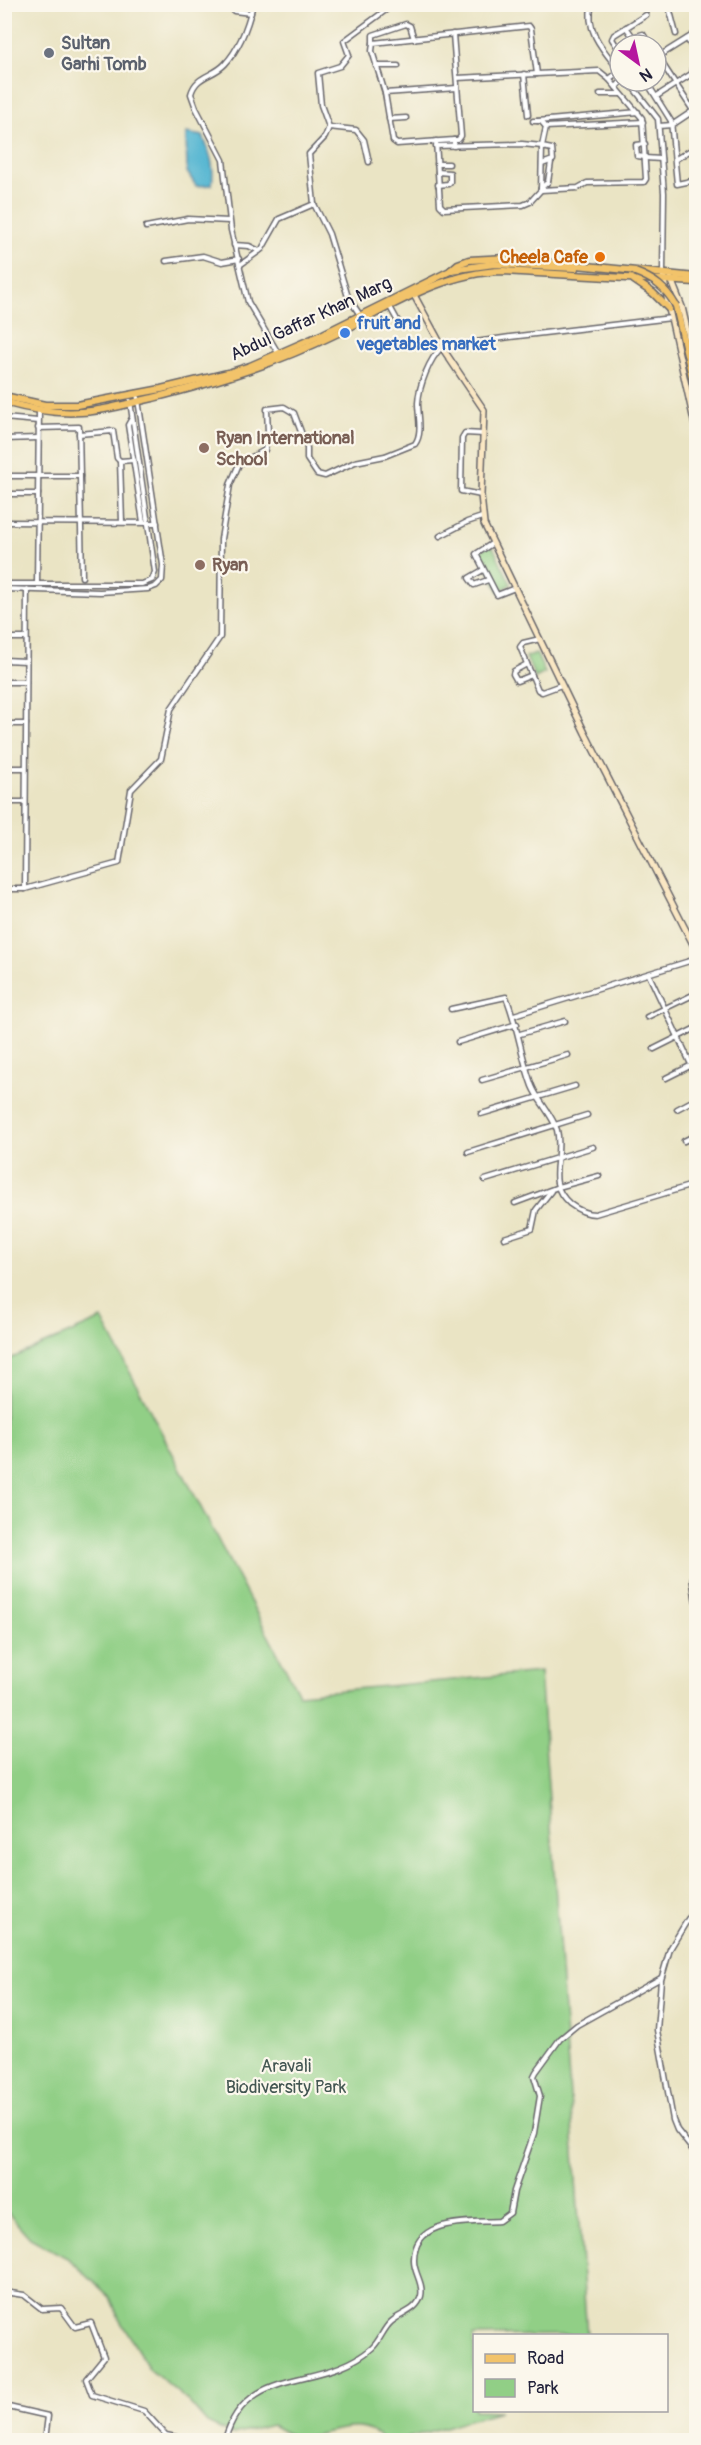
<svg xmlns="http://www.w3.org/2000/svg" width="701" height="2445" font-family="Pangolin,sans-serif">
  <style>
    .green { fill: #91cf86; stroke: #5a7860; stroke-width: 1.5 }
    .water { fill: #53b5d1; stroke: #3a6c86; stroke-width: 1.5 }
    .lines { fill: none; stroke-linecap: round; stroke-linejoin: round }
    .street-casing { stroke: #68666b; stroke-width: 7 }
    .secondary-casing { stroke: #68666b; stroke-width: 8 }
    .primary-casing { stroke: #68666b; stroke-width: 9 }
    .street { stroke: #fff; stroke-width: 4 }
    .secondary { stroke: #fae7c3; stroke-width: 5 }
    .primary { stroke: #f2c36a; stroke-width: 6 }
    .primary-bridge-casing { stroke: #68666b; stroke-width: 9; stroke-linecap: butt }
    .primary-bridge { stroke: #f2c36a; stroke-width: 6 }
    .worship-dot { fill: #6b7280; stroke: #fbf7ec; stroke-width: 2 }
    .food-dot { fill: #e8710a; stroke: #fbf7ec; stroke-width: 2 }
    .shop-dot { fill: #3f7fe0; stroke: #fbf7ec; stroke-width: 2 }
    .education-dot { fill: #8d6e63; stroke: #fbf7ec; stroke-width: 2 }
    .labels { text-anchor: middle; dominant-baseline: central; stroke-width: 4.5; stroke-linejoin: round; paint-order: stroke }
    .worship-label { font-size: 18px; font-weight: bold; fill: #5b616d; stroke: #fbf7ec; text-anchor: start }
    .food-label { font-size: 18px; font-weight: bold; fill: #c56008; stroke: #fbf7ec; text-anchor: end }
    .street-label { font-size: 18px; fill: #22223b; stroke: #fbf7ec }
    .shop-label { font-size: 18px; font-weight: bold; fill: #366cbe; stroke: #fbf7ec; text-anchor: start }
    .education-label { font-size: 18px; font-weight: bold; fill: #785e54; stroke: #fbf7ec; text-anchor: start }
    .park-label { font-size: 18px; fill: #435652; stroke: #fbf7ec }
  </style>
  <rect width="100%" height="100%" fill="#fbf7ec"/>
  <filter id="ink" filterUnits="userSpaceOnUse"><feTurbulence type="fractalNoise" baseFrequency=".0167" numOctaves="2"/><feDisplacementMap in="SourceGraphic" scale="12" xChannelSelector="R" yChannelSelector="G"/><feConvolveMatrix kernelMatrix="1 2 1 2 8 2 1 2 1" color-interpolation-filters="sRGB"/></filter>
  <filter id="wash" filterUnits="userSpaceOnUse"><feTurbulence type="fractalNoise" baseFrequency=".008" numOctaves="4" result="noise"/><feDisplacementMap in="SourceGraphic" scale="24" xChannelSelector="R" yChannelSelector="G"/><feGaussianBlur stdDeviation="1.35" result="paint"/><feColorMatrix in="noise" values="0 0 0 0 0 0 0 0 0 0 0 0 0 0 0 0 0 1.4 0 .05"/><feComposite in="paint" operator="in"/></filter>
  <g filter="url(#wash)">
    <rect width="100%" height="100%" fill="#eae4c4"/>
    <g class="green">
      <path d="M489,545L493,547L511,584L499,592L479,552Z"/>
      <path d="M536,653L545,673L535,678L526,657Z"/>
      <path d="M102,1319L299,1694L540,1672L587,2335L474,2336V2410L500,2411L400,2440H385C356,2414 330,2437 298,2437C290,2436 279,2429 272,2425L233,2435L207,2423L188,2401L149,2369L119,2319L110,2297L69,2259L30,2238L5,2210V1361Z"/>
    </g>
    <path class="water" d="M186,133L203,136C210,154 215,166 212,185L196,186L187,172Z"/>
  </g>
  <g filter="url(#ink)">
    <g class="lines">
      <g class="street-casing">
        <g id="street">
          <path d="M253,4C248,25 240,48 225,64C213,77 196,75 191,94L196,108L223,160L231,230L248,302L278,353"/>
          <path d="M592,4C584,31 605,52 620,71"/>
          <path d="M673,4L670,11L676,34"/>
          <path d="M234,11L251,13"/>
          <path d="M626,27L633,37L643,34L648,42L647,45"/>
          <path d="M453,34L461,136L458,140H454V146"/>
          <path d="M687,39L696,53"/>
          <path d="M373,43V35L406,24L410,26L414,39"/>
          <path d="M620,51L612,39L614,35L646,15"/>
          <path d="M658,57L696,115"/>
          <path d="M656,58L696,33"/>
          <path d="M696,58L692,69L696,77"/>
          <path d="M376,66H398"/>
          <path d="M524,74L528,115"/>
          <path d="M609,79L620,71"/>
          <path d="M628,81L658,119L664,193L663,273"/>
          <path d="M646,81L671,121L677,184L696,180"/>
          <path d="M616,87L622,81"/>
          <path d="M385,93L457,88"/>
          <path d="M600,94H621"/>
          <path d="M657,96L693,73"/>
          <path d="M389,119L406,118"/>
          <path d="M533,121H541L546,127"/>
          <path d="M538,121L638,112"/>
          <path d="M659,126L672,125L696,109"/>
          <path d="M329,127L325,137L309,154L314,204L329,234L348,297L360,315"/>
          <path d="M454,140L397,144L393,141L385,93L372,51L373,43L529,26L531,29L537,74"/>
          <path d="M436,141L440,205L444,209L523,205L530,202L541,190L578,188L587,183L644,182L646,179L642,118L609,79L599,71L457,78"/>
          <path d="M645,144L636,145L637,156L645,157"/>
          <path d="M436,146L522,144L542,146"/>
          <path d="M645,158L661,159"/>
          <path d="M676,159L696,147"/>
          <path d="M369,162L364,140L356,130L329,127L321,105L318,73L340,66L349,55L344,41L394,4"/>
          <path d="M437,164H449"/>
          <path d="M542,164L553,160L552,149L542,147"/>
          <path d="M438,172L450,173V182L448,184L438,185"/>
          <path d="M541,188L548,182L551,162"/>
          <path d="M541,190L542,146L546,127L643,122"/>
          <path d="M146,227L188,219L229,221"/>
          <path d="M234,245L249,246L259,251"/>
          <path d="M166,261L203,256L222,262L239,259"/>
          <path d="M240,265L262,249L279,219L314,204"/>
          <path d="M390,307L401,327"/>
          <path d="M4,418L38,421"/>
          <path d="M132,418L128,425L143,522"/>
          <path d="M38,428L79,427L82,577"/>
          <path d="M79,434L113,431L117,458L120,461L134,460"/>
          <path d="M4,439L38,438"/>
          <path d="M120,461L122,522"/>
          <path d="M4,476H80"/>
          <path d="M4,494H38"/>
          <path d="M481,495L461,491L462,438L465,433L483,434"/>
          <path d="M4,522L157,523"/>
          <path d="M440,536L467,522L482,517"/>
          <path d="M493,543L476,554L497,595L515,588"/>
          <path d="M483,570L469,578L474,585L488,580"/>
          <path d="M4,584H142L152,580L155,572L130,401"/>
          <path d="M37,584L39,411"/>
          <path d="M4,589L100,592L148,589L156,586L162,580L163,565L137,393"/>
          <path d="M4,638H26"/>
          <path d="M540,639L523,643L520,647L538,690L542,692L561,685"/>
          <path d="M4,660L26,661"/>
          <path d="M527,664L514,671L513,674L517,681L532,675"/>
          <path d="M4,682H26"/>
          <path d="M4,724H26"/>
          <path d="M4,768H25"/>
          <path d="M4,802H25"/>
          <path d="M4,889H25L119,863L131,790L161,759L171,709L220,637L221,539L230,485L239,464L265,450L268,433L267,409L284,407L294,413L307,448V459L317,474L325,476L355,462L385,456L415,444C423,433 418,416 418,403C419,386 429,359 442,347L510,337L671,318"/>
          <path d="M25,889L27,589"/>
          <path d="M649,975L696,1075"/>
          <path d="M451,1009L506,997C518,1026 521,1057 532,1086C538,1101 552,1114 557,1130C564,1157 544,1182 570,1204C578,1210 585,1214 595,1214L696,1184"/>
          <path d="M514,1015L696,959"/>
          <path d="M647,1017L695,994"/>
          <path d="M520,1034L565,1021"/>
          <path d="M458,1042L517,1024"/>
          <path d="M654,1049L696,1028"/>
          <path d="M666,1078L696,1063"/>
          <path d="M482,1080L568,1055"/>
          <path d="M677,1109L696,1099"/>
          <path d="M481,1114L575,1086"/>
          <path d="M684,1141L696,1135"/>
          <path d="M468,1152L587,1115"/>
          <path d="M485,1180L593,1147"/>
          <path d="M515,1203L558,1187L599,1176"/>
          <path d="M504,1238L532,1229L536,1210L551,1191"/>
          <path d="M696,1911L688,1919L670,1949L661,1980L657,2030L673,2120L677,2130L696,2154"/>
          <path d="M4,2292L24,2295L42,2309L61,2308L75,2327L91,2323L104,2357L86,2379L92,2395L144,2411L166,2435L189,2440"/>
          <path d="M4,2406L48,2416L45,2440"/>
          <path d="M225,2440C246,2362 323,2392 372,2348C380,2341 383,2329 391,2322C401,2313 417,2311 421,2296C424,2284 414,2273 414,2261C413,2217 471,2223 499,2221L510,2213L514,2191L534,2133L540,2096L534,2076L536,2072L560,2039L577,2025L661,1978"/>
        </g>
      </g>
      <g class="secondary-casing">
        <g id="secondary">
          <path d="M663,274L669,309L696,430"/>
          <path d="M671,279L682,307L696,368"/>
          <path d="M414,295L445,352L484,410L481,495L484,524L585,733L696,950"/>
          <path d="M696,1568L693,1580L696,1600"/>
        </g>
      </g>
      <g class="primary-casing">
        <g id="primary">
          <path d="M451,270L494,264L575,268"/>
          <path d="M634,280L653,293L669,309"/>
          <path d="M676,306L696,394"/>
          <path d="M4,396L45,405H77L161,389L228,373L250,366L323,334L450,271L458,264L469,260L507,258L696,277"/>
          <path d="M4,402C29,409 55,414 81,412C105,411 130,403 153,398C220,381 275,364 338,333C390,307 443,272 503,271L696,282"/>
        </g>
      </g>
      <use href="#street" class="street"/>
      <use href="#secondary" class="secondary"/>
      <use href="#primary" class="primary"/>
      <g class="primary-bridge-casing">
        <path id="primary-bridge" d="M635,272C654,279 666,288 676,306"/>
      </g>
      <use href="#primary-bridge" class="primary-bridge"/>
    </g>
  </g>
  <circle class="worship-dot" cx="49" cy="53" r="6"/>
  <circle class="food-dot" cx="600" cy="257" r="6"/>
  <circle class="shop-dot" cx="345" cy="333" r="6"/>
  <g class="education-dot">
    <circle cx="204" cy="448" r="6"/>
    <circle cx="200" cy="565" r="6"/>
  </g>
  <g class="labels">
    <g class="worship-label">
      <text x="61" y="43">Sultan<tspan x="61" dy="21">Garhi Tomb</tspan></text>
    </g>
    <g class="food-label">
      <text x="588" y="257">Cheela Cafe</text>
    </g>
    <g class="street-label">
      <text transform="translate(311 319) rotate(-25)">Abdul Gaffar Khan Marg</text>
    </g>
    <g class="shop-label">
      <text x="357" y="323">fruit and<tspan x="357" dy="21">vegetables market</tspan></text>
    </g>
    <g class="education-label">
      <text x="216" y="438">Ryan International<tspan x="216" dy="21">School</tspan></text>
      <text x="212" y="565">Ryan</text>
    </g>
    <g class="park-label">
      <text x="286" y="2066">Aravali<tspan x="286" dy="21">Biodiversity Park</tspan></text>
    </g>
  </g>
  <rect width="701" height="2445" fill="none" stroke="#fbf7ec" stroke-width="24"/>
  <rect x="473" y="2334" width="195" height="78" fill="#fbf7ec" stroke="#a4a2a5" stroke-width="1.5"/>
  <rect x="485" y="2354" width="30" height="9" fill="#f2c36a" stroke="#a4a2a5" stroke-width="1.5"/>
  <text x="527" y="2364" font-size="18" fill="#22223b">Road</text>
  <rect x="485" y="2379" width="30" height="18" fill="#91cf86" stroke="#a4a2a5" stroke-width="1.5"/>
  <text x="527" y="2394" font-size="18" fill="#22223b">Park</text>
  <g transform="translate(638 63) rotate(147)"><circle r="28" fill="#fbf7ec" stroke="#a4a2a5" stroke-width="1.5"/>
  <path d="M0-4.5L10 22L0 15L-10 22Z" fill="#b5179e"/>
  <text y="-9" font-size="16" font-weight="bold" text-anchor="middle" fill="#22223b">N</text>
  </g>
</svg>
